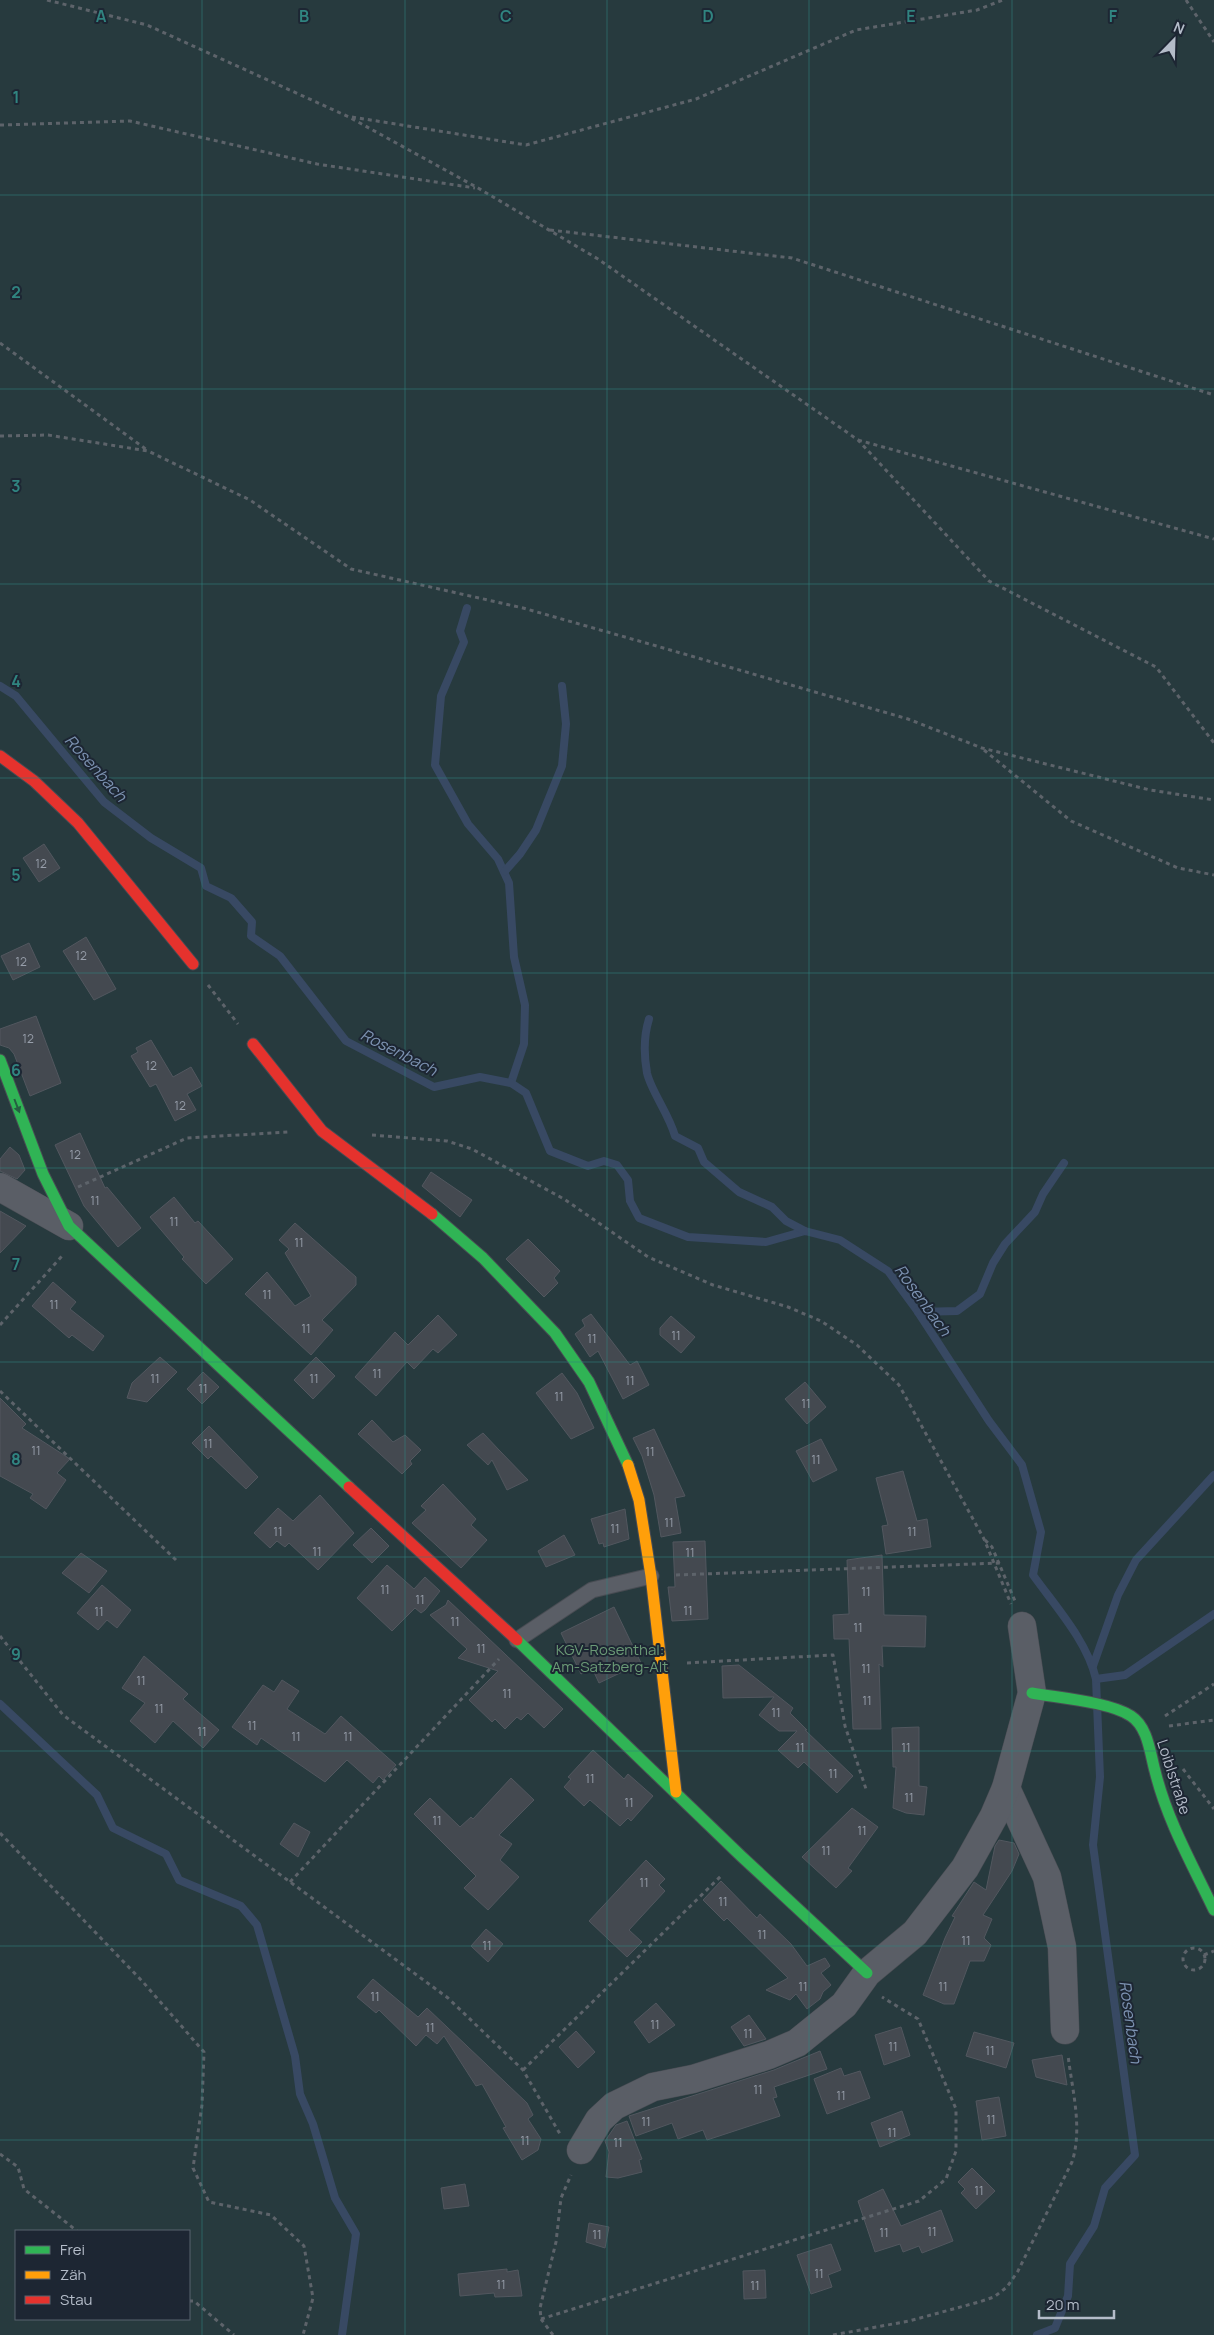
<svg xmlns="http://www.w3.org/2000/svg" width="1214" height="2335" font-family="Manrope,sans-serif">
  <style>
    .green { fill: #273a3e; fill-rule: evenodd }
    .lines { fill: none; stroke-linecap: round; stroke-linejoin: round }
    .stream { stroke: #384963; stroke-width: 8 }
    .building { fill: #444950; stroke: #52575f }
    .lane-casing { stroke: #484c53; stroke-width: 17 }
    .street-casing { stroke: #484c53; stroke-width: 29 }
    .fast-casing { stroke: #484c53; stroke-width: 13 }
    .slow-casing { stroke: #484c53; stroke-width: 13 }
    .jam-casing { stroke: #484c53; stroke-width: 13 }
    .path { stroke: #5d636a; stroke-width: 3; stroke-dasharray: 4 4; stroke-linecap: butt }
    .lane { stroke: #5a5e66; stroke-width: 15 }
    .street { stroke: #5a5e66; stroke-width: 28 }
    .fast { stroke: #30b455; stroke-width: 11 }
    .slow { stroke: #ff9f0a; stroke-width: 11 }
    .jam { stroke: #e5322d; stroke-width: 11 }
    .oneway { fill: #255f41 }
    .grid { fill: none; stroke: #308480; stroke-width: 1; stroke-opacity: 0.55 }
    .labels { text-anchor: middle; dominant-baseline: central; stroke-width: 4; stroke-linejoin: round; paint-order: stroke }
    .number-label { font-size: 12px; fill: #989fab }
    .park-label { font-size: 15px; fill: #6b9a76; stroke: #1d2633 }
    .street-label { font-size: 15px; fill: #b4bcc9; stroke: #1d2633 }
    .water-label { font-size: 16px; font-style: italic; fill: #7c92b1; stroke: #1d2633 }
    .grid-label { font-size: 16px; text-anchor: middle; font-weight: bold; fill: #308480; stroke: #1d2633; stroke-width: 4; stroke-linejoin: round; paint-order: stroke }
  </style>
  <rect width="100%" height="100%" fill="#2a3038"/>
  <path class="green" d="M0,0H1214V2335H0ZM16,2231H189V2319H16Z"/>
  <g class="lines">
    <g class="stream">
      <path d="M467,608L460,631L464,642L441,696L435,765L468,824L498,859L509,883L514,957L525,1005L524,1044L511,1083"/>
      <path d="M0,686L16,696L104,802L151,838L201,868L206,886L231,898L252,922L251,936L280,956L346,1041L434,1087L480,1077L511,1083L526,1093L550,1151L588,1166L604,1161L617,1165L628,1180L630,1201L639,1218L688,1237L766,1242L805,1231L840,1240L888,1271L918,1312L989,1421L1022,1465L1041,1532L1033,1575C1056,1607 1087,1641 1096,1679L1100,1777L1093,1845L1135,2155L1105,2188L1094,2226L1070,2264L1068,2296L1055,2328L1037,2335"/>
      <path d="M505,871L520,854L536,830L562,766L566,724L562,686"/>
      <path d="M649,1019C644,1035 644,1056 647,1073C651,1091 669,1114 675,1136L698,1148L704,1162L739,1192L772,1207L786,1221L805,1231"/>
      <path d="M918,1312L957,1311L980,1294L993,1263L1005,1244L1035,1212L1043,1194L1064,1163"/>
      <path d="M1093,1666L1118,1595L1136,1560L1214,1475"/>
      <path d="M1096,1679L1125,1675L1214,1614"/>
      <path d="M0,1704L97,1795L113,1828L166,1854L179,1880L241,1906L257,1925L295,2056L300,2094L313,2124L335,2198L356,2234L342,2335"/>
    </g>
  </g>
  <g class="building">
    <path d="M44,844L60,868L39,882L23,858Z"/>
    <path d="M86,937L116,989L94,1000L63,951Z"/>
    <path d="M29,943L40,967L13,980L1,956Z"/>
    <path d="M36,1016L61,1083L30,1096L14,1054L9,1048L0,1045V1029Z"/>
    <path d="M151,1040L173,1077L191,1067L202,1086L187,1094L196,1110L175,1121L156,1084L150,1087L131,1056L138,1052L136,1048Z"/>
    <path d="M80,1133L105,1188L107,1187L141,1228L118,1247L84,1206L55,1145Z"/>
    <path d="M10,1147L19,1155L25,1170L17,1179L0,1171V1159Z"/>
    <path d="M431,1172L472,1200L460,1217L422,1186Z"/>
    <path d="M174,1197L195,1223L198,1221L233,1259L206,1284L182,1259L184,1257L150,1217Z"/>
    <path d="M0,1211L26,1226L0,1253Z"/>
    <path d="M295,1223L356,1277V1285L322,1320L333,1330L311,1355L245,1294L267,1272L295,1306L311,1296L285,1253L289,1249L279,1240Z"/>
    <path d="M528,1239L560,1271L554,1278L558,1283L544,1297L506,1259Z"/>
    <path d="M53,1282L76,1302L70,1309L104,1336L93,1351L72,1335L69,1338L32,1306Z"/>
    <path d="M591,1314L630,1365L637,1361L649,1385L623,1399L598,1351L590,1357L575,1334L585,1326L582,1320Z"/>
    <path d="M438,1315L457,1335L438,1353L433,1349L414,1369L407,1362L376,1396L355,1377L395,1332L408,1345Z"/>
    <path d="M671,1316L695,1337L681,1353L660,1335V1328Z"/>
    <path d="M160,1357L177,1372L147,1402L127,1398L132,1383Z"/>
    <path d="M316,1357L335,1376L313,1399L294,1380Z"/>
    <path d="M203,1372L219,1387L202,1404L187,1389Z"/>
    <path d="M562,1373L577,1393L594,1428L571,1439L536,1393Z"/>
    <path d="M805,1382L826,1407L807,1424L785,1399Z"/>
    <path d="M0,1398L26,1424L22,1428L70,1459L57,1473L66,1480L46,1509L30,1498L33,1494L0,1476Z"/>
    <path d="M372,1420L393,1442L405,1435L421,1450L410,1461L412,1464L402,1474L358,1434Z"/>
    <path d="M209,1426L258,1477L246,1489L211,1456L208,1459L192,1443Z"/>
    <path d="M654,1429L685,1496L675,1498L681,1533L661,1537L654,1495L642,1456L633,1438Z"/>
    <path d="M483,1433L500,1451L528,1480L507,1490L492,1460L488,1465L467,1445Z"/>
    <path d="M821,1439L837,1470L813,1482L796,1451Z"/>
    <path d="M903,1471L917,1521L927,1519L931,1547L886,1554L882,1526L888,1525L876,1478Z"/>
    <path d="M443,1484L476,1519L471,1525L487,1540L461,1568L412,1523L426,1510L421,1506Z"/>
    <path d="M320,1495L354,1533L318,1570L289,1543L285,1547L277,1541L270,1548L254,1533L278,1508L293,1521Z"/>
    <path d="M625,1509L629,1539L604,1547L603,1543L599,1544L591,1519Z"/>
    <path d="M371,1528L389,1546L372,1563L353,1545Z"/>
    <path d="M564,1535L575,1555L546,1567L538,1551Z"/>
    <path d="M705,1541L708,1619L672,1621L668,1587H675L673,1542Z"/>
    <path d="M81,1553L107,1571L89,1593L62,1573Z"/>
    <path d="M882,1555L884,1615L926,1616L925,1647L882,1646L883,1667L879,1664L881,1729H853L849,1639H834L833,1615L849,1614L847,1560Z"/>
    <path d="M387,1565L414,1589L425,1577L440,1591L425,1610L421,1613L415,1608L392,1631L357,1598Z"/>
    <path d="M102,1585L131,1610L117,1628L107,1620L98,1630L77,1613Z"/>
    <path d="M448,1600L563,1709L544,1728L528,1713L521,1720L517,1717L505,1729L495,1719L492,1722L469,1700L498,1671L458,1658L467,1649L430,1615L446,1605Z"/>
    <path d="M614,1607L641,1663L599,1683L592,1668L581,1674L561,1633Z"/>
    <path d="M144,1656L188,1694L183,1699L219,1730L203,1748L173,1721L155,1743L130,1721L145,1703L122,1688Z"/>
    <path d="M739,1665L793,1708L790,1713L807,1730H805L853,1776L837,1793L804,1762L798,1768L778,1750L797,1731H779L759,1715L774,1697L723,1698L722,1666Z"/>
    <path d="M282,1680L299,1691L287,1709L325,1734L341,1716L396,1765L383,1780L379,1776L373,1783L347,1760L325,1782L261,1738L257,1745L232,1727L263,1685L274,1692Z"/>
    <path d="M919,1727V1786L927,1787L924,1815L906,1813L893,1808L896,1767H893L892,1728Z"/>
    <path d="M593,1750L624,1779L628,1774L653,1796L631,1821L628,1818L620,1826L590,1800L584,1806L564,1787L571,1779L568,1777Z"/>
    <path d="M511,1778L534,1800L499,1835L512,1844L500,1860L519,1877L488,1910L464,1888L476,1876L414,1814L430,1798L460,1827L471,1817L473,1819Z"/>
    <path d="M852,1808L878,1827L848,1868L852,1871L836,1888L802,1857Z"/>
    <path d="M294,1823L310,1832L298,1857L280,1844Z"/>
    <path d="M999,1840L1014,1843L1019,1854L1012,1871L983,1915L992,1919L984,1938L991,1945L984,1961H970L954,2004H944L923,1995L945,1938L955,1917L952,1916L974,1882L986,1890L995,1846Z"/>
    <path d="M646,1860L665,1879L659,1885L665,1891L629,1930L642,1942L627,1957L589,1921Z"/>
    <path d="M721,1881L757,1918L760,1914L791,1944L807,1966L825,1958L830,1966L821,1973L831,1985L823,1992L820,1999L807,2009L796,1994L790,2000L766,1990L788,1978L727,1918L724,1921L703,1900Z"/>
    <path d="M486,1929L503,1944L488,1962L471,1946Z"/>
    <path d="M373,1979L418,2017L427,2008L527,2103L533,2115L528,2119L541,2139L538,2150L522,2160L503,2128L506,2127L482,2084L476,2086L444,2036L437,2044L426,2035L416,2046L379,2010L376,2013L357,1997Z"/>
    <path d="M656,2003L675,2025L649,2043L634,2022Z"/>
    <path d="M749,2015L766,2039L744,2046L731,2027Z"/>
    <path d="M901,2027L910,2056L884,2065L875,2035Z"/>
    <path d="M576,2031L595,2052L578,2068L559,2047Z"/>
    <path d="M974,2032L1014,2043L1006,2068L966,2056Z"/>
    <path d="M820,2051L827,2069L774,2087L777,2097L773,2098L780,2116L707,2140L703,2130L678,2139L672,2123L636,2136L629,2116L774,2070Z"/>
    <path d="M1062,2055L1067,2085L1036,2077L1032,2060Z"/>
    <path d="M841,2068L844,2076L860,2071L870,2098L827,2114L814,2079Z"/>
    <path d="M999,2097L1006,2136L982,2140L976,2101Z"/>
    <path d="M902,2111L910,2135L880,2147L871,2123Z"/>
    <path d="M627,2121L642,2159L639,2160L642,2172L618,2178L606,2177L609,2152L605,2141L616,2125Z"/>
    <path d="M972,2168L995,2191L976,2209L961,2193L965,2189L958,2182Z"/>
    <path d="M465,2184L469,2206L444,2209L441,2188Z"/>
    <path d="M883,2189L901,2226L941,2210L953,2241L922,2253L919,2246L903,2252L900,2244L875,2252L858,2201Z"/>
    <path d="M589,2223L609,2227L605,2248L586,2242Z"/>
    <path d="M831,2244L841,2270L828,2275L832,2287L811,2294L797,2255Z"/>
    <path d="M507,2269V2272L518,2270L522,2296L495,2297L494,2293L460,2296L458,2274Z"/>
    <path d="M765,2270L766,2298L744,2299L743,2271Z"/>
  </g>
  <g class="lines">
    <g class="lane-casing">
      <path id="lane" d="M517,1640L592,1590L651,1576"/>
    </g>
    <g class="street-casing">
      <g id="street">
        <path d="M0,1187L69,1226"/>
        <path d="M1006,1788L1047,1877L1062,1947L1065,2030"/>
        <path d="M581,2150L599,2120L614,2106L653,2087L693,2079L769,2055L797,2043L844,2005L867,1973L915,1933L965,1868L994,1816L1006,1788L1032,1693L1022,1626"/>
      </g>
    </g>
    <g class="fast-casing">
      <g id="fast">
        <path d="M0,1060L43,1174L69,1226L349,1487"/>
        <path d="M432,1214L483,1258L555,1333L589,1382L628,1465"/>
        <path d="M517,1640L741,1856L867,1973"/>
        <path d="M1032,1693C1059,1698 1110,1702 1131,1716C1148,1727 1150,1753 1155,1771C1167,1820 1192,1864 1214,1910"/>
      </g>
    </g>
    <g class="slow-casing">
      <path id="slow" d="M628,1465L639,1500L651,1576L676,1792"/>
    </g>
    <g class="jam-casing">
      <g id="jam">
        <path d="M0,756L34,781L78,823L193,964"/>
        <path d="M253,1044L322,1131L432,1214"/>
        <path d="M349,1487L517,1640"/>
      </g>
    </g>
    <g class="path">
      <path d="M47,0L147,25L349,117L478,188L598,259L858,440L989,581L1156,667L1214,743"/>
      <path d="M1186,0L1214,42"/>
      <path d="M352,117L526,145L696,99L856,30L977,10L1003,0"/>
      <path d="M0,125L130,121L317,164L475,188"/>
      <path d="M550,230L792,258L1214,395"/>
      <path d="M0,343L147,450"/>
      <path d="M0,436L48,435L148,451L250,500L351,569L523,608L660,647L908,719L982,748L1150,790L1214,800"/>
      <path d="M858,440L1214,539"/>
      <path d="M984,750L1071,821L1178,868L1214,875"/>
      <path d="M208,985L238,1024"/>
      <path d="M372,1135L447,1141L472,1149L564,1199L648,1257L713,1285L788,1307L821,1321L857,1345L899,1385L984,1539L1011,1604"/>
      <path d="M78,1187L187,1138L288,1132"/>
      <path d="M0,1325L63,1255"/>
      <path d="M0,1391L176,1560"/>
      <path d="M985,1540L992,1547L1015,1601"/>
      <path d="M676,1575L1000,1563"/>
      <path d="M0,1636L63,1715L448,1998L523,2070L560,2134"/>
      <path d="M687,1663L833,1655L845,1726L866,1789"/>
      <path d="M1165,1716L1214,1684"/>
      <path d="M1169,1726L1214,1720"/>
      <path d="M1183,1769L1214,1809"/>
      <path d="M0,1833L143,1982L204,2052L202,2105L193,2168L209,2202L271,2215L304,2246L313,2298L303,2335"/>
      <path d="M290,1882L499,1659"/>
      <circle cx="1194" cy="1959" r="11"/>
      <path d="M1204,1955L1214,1951"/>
      <path d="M523,2070L723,1874"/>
      <path d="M0,2154L18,2167L24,2189L77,2231"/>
      <path d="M189,2301H194L234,2335"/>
      <path d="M541,2319L919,2201L946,2179L956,2151V2109L918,2019L882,1997"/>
      <path d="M553,2335L541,2319L540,2308L556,2242L561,2198L571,2175"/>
      <path d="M833,2335L909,2321L979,2302L994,2297L1007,2287L1018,2271L1072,2162C1083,2128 1072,2090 1068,2055"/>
    </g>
    <use href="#lane" class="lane"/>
    <use href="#street" class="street"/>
    <use href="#fast" class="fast"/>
    <use href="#slow" class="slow"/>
    <use href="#jam" class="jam"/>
  </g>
  <defs><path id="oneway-solid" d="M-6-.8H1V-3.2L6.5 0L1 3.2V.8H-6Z" transform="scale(1.25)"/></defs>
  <use class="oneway" href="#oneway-solid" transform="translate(17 1106) rotate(69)"/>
  <path class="grid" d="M202,0V2335M405,0V2335M607,0V2335M809,0V2335M1012,0V2335M0,195H1214M0,389H1214M0,584H1214M0,778H1214M0,973H1214M0,1168H1214M0,1362H1214M0,1557H1214M0,1751H1214M0,1946H1214M0,2140H1214"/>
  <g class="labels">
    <g class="number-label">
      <text x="41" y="863">12</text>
      <text x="81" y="955">12</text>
      <text x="21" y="961">12</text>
      <text x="28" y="1038">12</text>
      <text x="151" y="1065">12</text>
      <text x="180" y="1105">12</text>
      <text x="75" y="1154">12</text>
      <text x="95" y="1200">11</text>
      <text x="174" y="1221">11</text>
      <text x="299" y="1242">11</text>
      <text x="267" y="1294">11</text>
      <text x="54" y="1304">11</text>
      <text x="306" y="1328">11</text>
      <text x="676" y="1335">11</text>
      <text x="592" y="1338">11</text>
      <text x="377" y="1373">11</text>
      <text x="155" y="1378">11</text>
      <text x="314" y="1378">11</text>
      <text x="630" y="1380">11</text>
      <text x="203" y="1388">11</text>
      <text x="559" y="1396">11</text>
      <text x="806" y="1403">11</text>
      <text x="208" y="1443">11</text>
      <text x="36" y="1450">11</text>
      <text x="650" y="1451">11</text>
      <text x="816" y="1459">11</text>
      <text x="669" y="1522">11</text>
      <text x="615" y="1528">11</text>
      <text x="278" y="1531">11</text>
      <text x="912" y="1531">11</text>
      <text x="317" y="1551">11</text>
      <text x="690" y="1552">11</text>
      <text x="385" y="1589">11</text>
      <text x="866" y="1591">11</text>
      <text x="420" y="1599">11</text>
      <text x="688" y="1610">11</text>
      <text x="99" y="1611">11</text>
      <text x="455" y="1621">11</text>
      <text x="858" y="1627">11</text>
      <text x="481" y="1648">11</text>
      <text x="866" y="1668">11</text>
      <text x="141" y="1680">11</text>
      <text x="507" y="1693">11</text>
      <text x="867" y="1700">11</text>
      <text x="159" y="1708">11</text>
      <text x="776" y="1712">11</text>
      <text x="252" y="1725">11</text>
      <text x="202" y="1731">11</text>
      <text x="296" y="1736">11</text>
      <text x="348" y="1736">11</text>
      <text x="800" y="1747">11</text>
      <text x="906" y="1747">11</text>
      <text x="833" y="1773">11</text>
      <text x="590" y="1778">11</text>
      <text x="909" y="1797">11</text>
      <text x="629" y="1802">11</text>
      <text x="437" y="1820">11</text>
      <text x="862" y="1830">11</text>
      <text x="826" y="1850">11</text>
      <text x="644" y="1882">11</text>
      <text x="723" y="1901">11</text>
      <text x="762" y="1934">11</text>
      <text x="966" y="1940">11</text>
      <text x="487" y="1945">11</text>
      <text x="803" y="1986">11</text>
      <text x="943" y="1986">11</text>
      <text x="375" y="1996">11</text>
      <text x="655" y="2024">11</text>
      <text x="430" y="2027">11</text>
      <text x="748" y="2033">11</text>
      <text x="893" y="2046">11</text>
      <text x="990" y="2050">11</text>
      <text x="758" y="2089">11</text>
      <text x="841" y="2095">11</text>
      <text x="991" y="2119">11</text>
      <text x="646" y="2121">11</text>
      <text x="892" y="2132">11</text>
      <text x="525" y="2140">11</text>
      <text x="618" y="2142">11</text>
      <text x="979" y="2190">11</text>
      <text x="932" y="2231">11</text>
      <text x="884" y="2232">11</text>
      <text x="597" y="2234">11</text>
      <text x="819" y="2273">11</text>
      <text x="501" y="2284">11</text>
      <text x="755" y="2285">11</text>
    </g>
    <g class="park-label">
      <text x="610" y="1649">KGV-Rosenthal:<tspan x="610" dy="17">Am-Satzberg-Alt</tspan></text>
    </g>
    <g class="street-label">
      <text transform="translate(1174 1777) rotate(72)">Loiblstraße</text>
    </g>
    <g class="water-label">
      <text transform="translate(96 768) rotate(48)">Rosenbach</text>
      <text transform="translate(399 1052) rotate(27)">Rosenbach</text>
      <text transform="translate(923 1300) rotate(54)">Rosenbach</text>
      <text transform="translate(1131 2022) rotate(82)">Rosenbach</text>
    </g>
  </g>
  <g class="grid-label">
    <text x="101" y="22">A</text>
    <text x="304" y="22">B</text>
    <text x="506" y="22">C</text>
    <text x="708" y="22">D</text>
    <text x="911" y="22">E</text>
    <text x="1113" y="22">F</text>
    <text x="16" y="103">1</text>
    <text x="16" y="298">2</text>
    <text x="16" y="492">3</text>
    <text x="16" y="687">4</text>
    <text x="16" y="881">5</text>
    <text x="16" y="1076">6</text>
    <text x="16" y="1270">7</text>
    <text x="16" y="1465">8</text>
    <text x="16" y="1660">9</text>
  </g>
  <rect x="15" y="2230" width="175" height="90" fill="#1d2633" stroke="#59626f"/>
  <rect x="25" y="2246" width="25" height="8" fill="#30b455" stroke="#59626f"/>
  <text x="60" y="2255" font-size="15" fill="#b4bcc9">Frei</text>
  <rect x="25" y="2271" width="25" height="8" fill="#ff9f0a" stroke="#59626f"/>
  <text x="60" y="2280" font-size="15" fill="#b4bcc9">Zäh</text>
  <rect x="25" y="2296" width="25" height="8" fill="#e5322d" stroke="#59626f"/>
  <text x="60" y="2305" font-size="15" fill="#b4bcc9">Stau</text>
  <g transform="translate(1174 40) rotate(23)" stroke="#1d2633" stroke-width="4" paint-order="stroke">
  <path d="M0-4L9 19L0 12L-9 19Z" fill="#b4bcc9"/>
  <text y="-8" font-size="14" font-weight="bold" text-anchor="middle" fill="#b4bcc9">N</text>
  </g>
  <path d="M1039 2310v8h75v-8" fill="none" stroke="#b4bcc9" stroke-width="2.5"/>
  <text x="1046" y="2310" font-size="15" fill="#b4bcc9" stroke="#1d2633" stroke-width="4" paint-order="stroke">20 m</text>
</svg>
